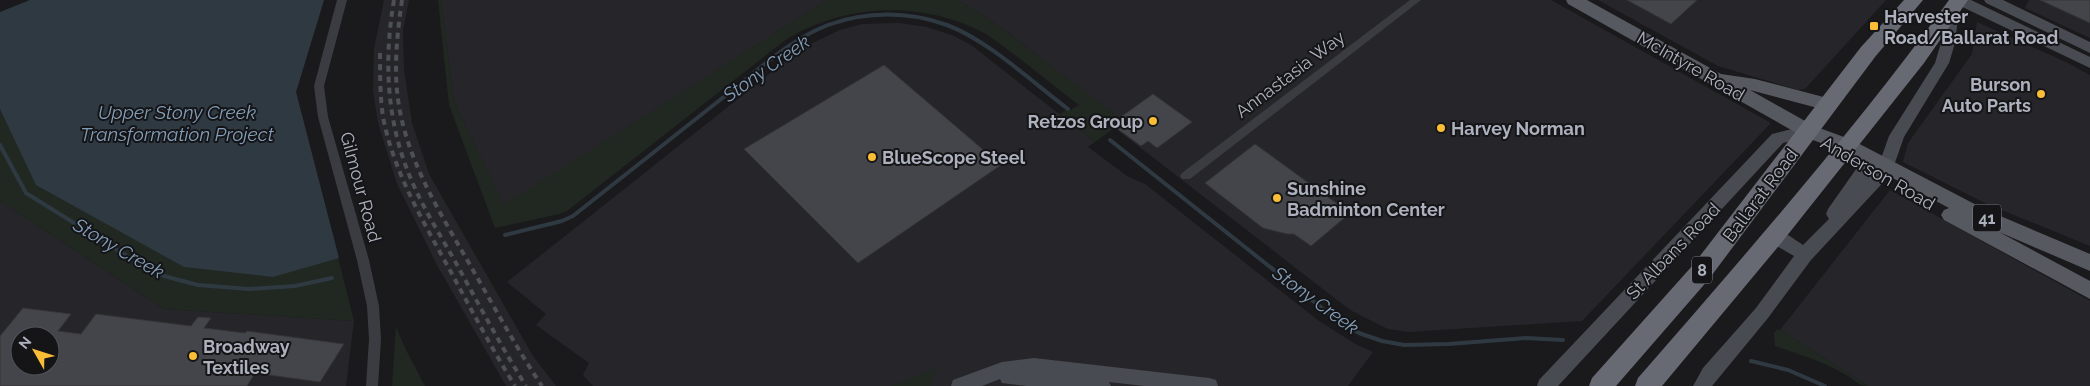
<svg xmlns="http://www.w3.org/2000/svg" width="2090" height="386" font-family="Raleway,sans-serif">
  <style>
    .built { fill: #26262a; fill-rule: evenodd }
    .green { fill: #202821 }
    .water { fill: #2f3942 }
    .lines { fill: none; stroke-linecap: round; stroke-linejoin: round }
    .stream { stroke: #2f3942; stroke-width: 4 }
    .building { fill: #44454a; stroke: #343439; fill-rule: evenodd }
    .street { fill: #3b3c42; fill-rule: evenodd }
    .secondary { fill: #494b52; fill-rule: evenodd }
    .primary { fill: #575961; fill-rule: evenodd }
    .highway { fill: #676a73; fill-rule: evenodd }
    .rail { stroke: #4e5057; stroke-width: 4; stroke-dasharray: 6 5; stroke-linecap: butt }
    .poi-dot { fill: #f9bd36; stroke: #151518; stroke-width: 2 }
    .labels { text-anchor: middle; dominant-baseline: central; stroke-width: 4; stroke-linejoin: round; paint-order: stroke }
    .shield { fill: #151518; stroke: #7f828c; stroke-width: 1 }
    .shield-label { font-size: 16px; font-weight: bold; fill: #acb1bd }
    .poi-label { font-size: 18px; font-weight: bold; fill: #acb1bd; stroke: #151518; text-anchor: start }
    .street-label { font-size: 18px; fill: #acb1bd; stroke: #151518 }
    .water-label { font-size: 19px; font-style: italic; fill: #839eb8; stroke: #151518 }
  </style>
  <rect width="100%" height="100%" fill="#1a1a1d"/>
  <g class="built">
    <path d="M384,0H409L403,30L404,70L412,123L429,174L533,356L556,386H506L437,265L397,184L378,123L373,91L374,49Z"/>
    <path d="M441,0H827L504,206L454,101Z"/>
    <path d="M958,0H1551L1771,123L1582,321L1409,332L1388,329L1350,310L1111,125L1119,118L1002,28Z"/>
    <path d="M1598,0H1886L1805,89L1798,90L1718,66Z"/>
    <path d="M2029,0H2090V38L2025,8Z"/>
    <path d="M1977,22L2068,63L2090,75V246L1987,204L1903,162L1908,143L1972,54Z"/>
    <path d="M899,23L927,27L954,36L971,45L1095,142L1088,147L1127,176L1145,184L1319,321L1357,345L1373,352L1348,386H593L583,375L589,363L536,325L546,314L507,282L802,48L840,30L862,24Z"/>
    <path d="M1890,190L2090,301V386H1868L1780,330Z"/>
    <path d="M0,201L164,309L354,321L346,386H0ZM20,336H50V366H20Z"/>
  </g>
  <g class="green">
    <path d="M30,0H324L296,92L354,321L164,309L0,201V12Z"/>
    <path d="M438,0H441L454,101L504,205L827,0H958L1002,28L1120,118L1111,125L1114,128L1095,142L1059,115L1067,109L1069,111L1079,105C1049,83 1015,53 984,33C923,0 843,3 784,41L567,211L559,214L495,228L449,105Z"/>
    <path d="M396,327L406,350L425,386H392Z"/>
    <path d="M1778,329L1780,330L1868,386C1860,386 1857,382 1851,378C1828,363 1801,355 1775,346L1774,333Z"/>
    <path d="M936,368L934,379L930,386H891Z"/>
  </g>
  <path class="water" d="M30,0H324L296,92L339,258L273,277L184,267L36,185L0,109V12Z"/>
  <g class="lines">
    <g class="stream">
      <path d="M1110,140L1337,320L1359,333L1382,341L1404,345L1449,344L1526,338L1563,340"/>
      <path d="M0,145L26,193L135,261L164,276L198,285L249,289L295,286L332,278"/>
      <path d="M505,235L562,221L573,216C624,176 674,136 725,96C757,71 789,40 828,25C866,11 909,11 947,25C989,41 1032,82 1068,109"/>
      <path d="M1751,361L1788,370L1825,386"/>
    </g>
  </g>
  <g class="building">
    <path d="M1627,0H1697L1671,24Z"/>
    <path d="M2040,0H2090V23L2066,12Z"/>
    <path d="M884,65L1001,165L858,263L744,149Z"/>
    <path d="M1153,94L1192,122L1157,148L1148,141L1141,146L1111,124Z"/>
    <path d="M1255,144L1350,213L1311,246L1294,234H1287L1263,228L1205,183Z"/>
    <path d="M23,308L71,314L58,331L81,334L96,314L191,326L198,317L211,318L204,328L245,333L247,331L344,344L320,382L255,373L247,386H0V336ZM20,336H50V366H20Z"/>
  </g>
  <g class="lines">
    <g class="street">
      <path d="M337,0H347L324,86L328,117L369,260L379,306L381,339L378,386H366L369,339L367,306L357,260L318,117L314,86Z"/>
      <path d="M1410,0H1421L1190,179H1182L1180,176L1182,173Z"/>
    </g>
    <g class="secondary">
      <path d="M1952,0H1971L2090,57V68L1954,3Z"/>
      <path d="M1984,0H2003L2090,42V53L1986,3Z"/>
      <path d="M1952,5L1957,7L1959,10L1955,43L1949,63L1904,137L1891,174L1811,260L1768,318L1712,386H1693L1703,368L1756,308L1794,256L1768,241L1766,236L1768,231C1780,227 1793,239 1803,245L1829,219L1826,214L1828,209L1866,155L1872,153L1878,155L1880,159L1867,179L1878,167L1889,136L1935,63L1941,43L1945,10L1947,7Z"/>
      <path d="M1808,125L1813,127L1816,131L1813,135L1783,143L1558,386H1537L1539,380L1772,134Z"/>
      <path d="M1034,358L1209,378L1216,380L1218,386H1144L1109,382L1111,386H1027L1002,383L1000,379L982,386H951L953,380L1002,362Z"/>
    </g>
    <path class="primary" d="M1566,0H1587L1721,74L1755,79L1835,100L1838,105L1835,110L1829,111L1750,90L1814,126L1852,140L1986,210L2090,254V271L1999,232L2090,281V299L1944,220L1941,215L1944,210L1949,208L1840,150L1802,136L1568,4Z"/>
    <g class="highway">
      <path d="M1904,0H1923L1875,57L1709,279L1616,386H1589L1592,378L1693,265L1861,47Z"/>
      <path d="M1949,0H1968L1924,63L1782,242L1662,386H1635L1638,378C1745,255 1853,132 1949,0Z"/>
    </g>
    <g class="rail">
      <path d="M394,0C383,64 387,127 414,186C426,213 442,238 456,263C479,305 501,346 526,386"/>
      <path d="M402,0C397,35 393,71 399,106C409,166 444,219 474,272C496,310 517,349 542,386"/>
      <path d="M380,53C380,75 380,96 383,117C395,179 430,232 459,287C477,320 495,354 515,386"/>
    </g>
  </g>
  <g class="poi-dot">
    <rect x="1869" y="21" width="10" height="10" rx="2.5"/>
    <circle cx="2041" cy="94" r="5"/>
    <circle cx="1153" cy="121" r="5"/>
    <circle cx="1441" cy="128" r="5"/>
    <circle cx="872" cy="157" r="5"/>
    <circle cx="1277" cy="198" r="5"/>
    <circle cx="193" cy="356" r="5"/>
  </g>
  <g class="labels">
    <g class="shield">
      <rect x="1973" y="204.5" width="28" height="27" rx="4"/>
      <rect x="1692" y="256.5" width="20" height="27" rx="4"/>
    </g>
    <g class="shield-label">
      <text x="1987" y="218">41</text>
      <text x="1702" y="270">8</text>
    </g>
    <g class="poi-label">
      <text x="1884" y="16">Harvester<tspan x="1884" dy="21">Road/Ballarat Road</tspan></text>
      <text x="2031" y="84" text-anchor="end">Burson<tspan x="2031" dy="21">Auto Parts</tspan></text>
      <text x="1143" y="121" text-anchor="end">Retzos Group</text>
      <text x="1451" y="128">Harvey Norman</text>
      <text x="882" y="157">BlueScope Steel</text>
      <text x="1287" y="188">Sunshine<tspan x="1287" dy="21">Badminton Center</tspan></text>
      <text x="203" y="346">Broadway<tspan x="203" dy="21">Textiles</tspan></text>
    </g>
    <g class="street-label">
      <text transform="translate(1691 66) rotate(30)">McIntyre Road</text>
      <text transform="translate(1290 74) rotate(-37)">Annastasia Way</text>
      <text transform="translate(1878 173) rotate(30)">Anderson Road</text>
      <text transform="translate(361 187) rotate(75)">Gilmour Road</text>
      <text transform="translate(1760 195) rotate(-53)">Ballarat Road</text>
      <text transform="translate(1673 251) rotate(-46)">St Albans Road</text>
    </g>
    <g class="water-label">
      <text transform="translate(766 68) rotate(-35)">Stony Creek</text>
      <text x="177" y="112">Upper Stony Creek<tspan x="177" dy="22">Transformation Project</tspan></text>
      <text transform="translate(119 248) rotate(30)">Stony Creek</text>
      <text transform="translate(1316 300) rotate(36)">Stony Creek</text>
    </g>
  </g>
  <g transform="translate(35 351) rotate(309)"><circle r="24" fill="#151518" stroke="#51535a"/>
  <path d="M0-4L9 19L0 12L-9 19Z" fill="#f9bd36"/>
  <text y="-8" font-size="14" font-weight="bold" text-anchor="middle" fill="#acb1bd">N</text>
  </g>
</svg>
